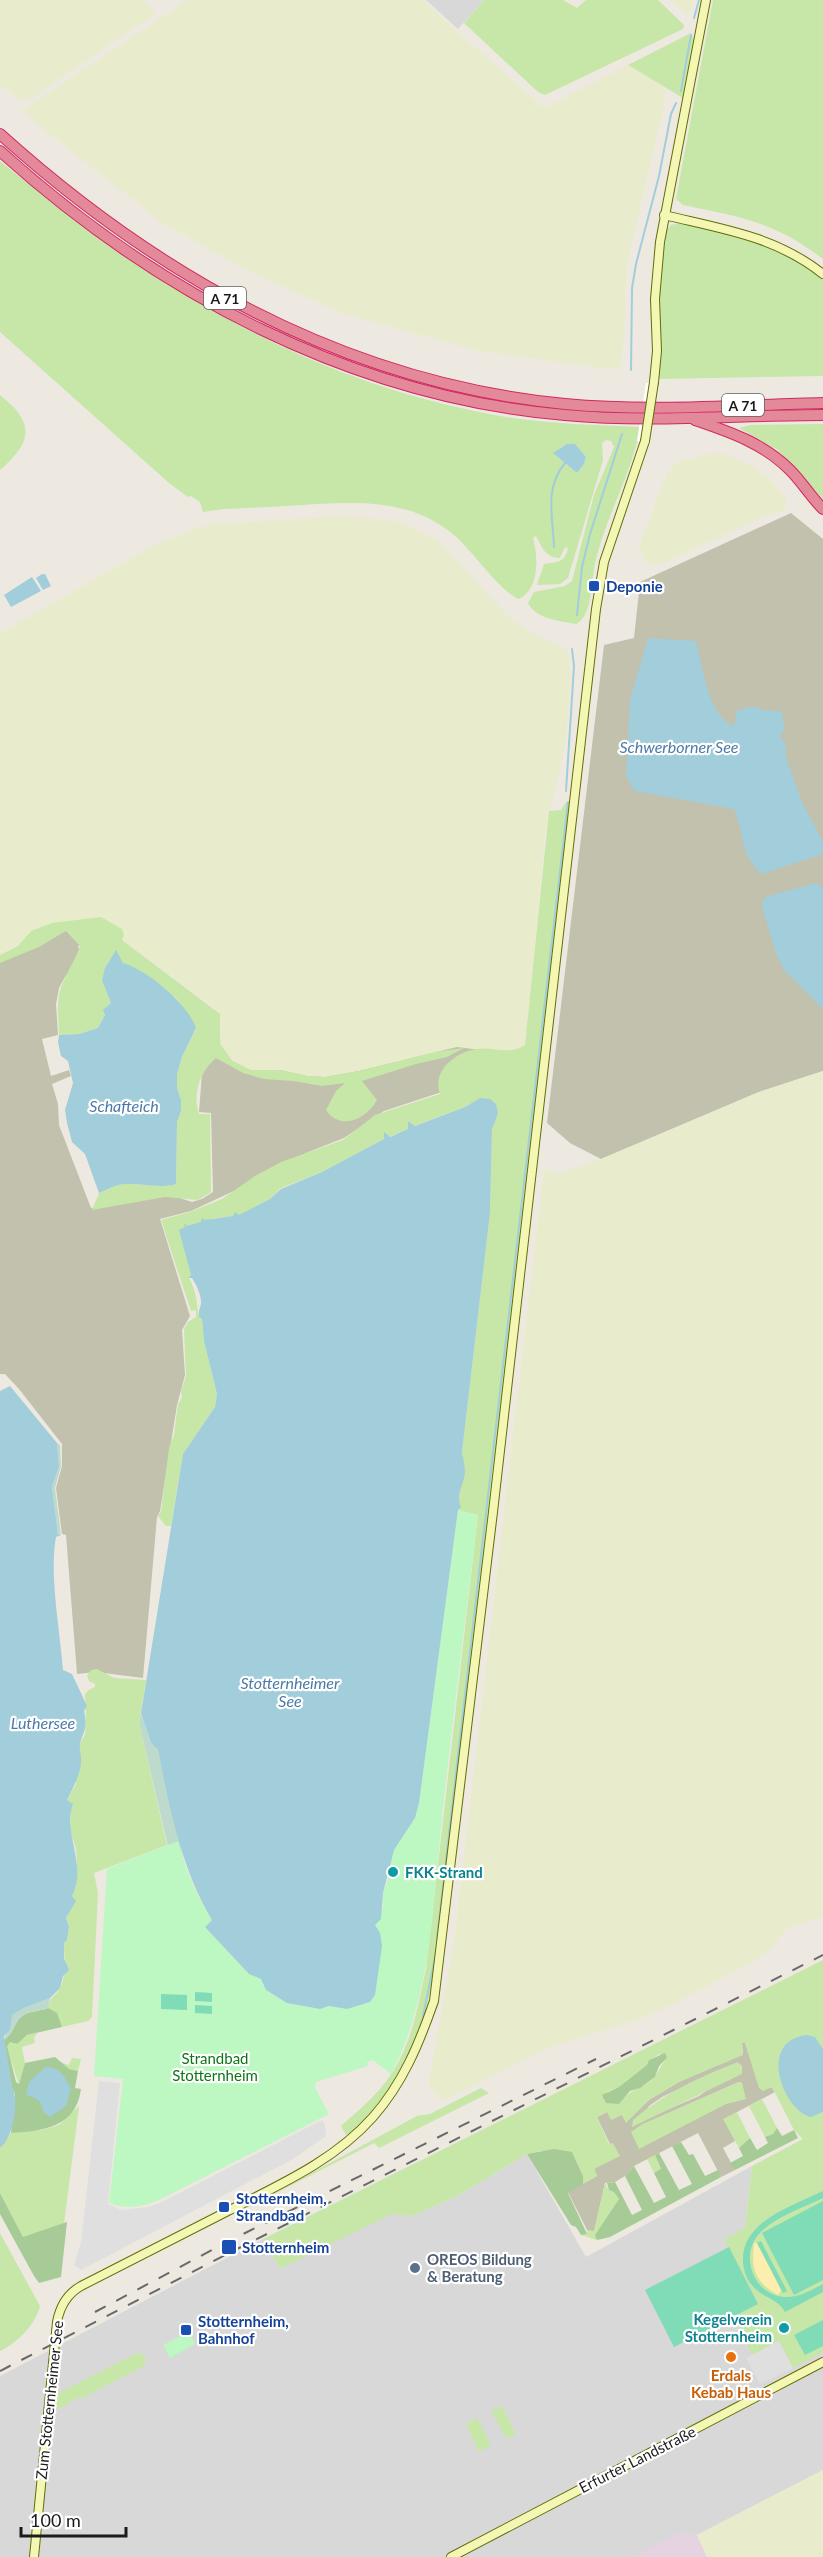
<svg xmlns="http://www.w3.org/2000/svg" width="823" height="2557" font-family="Lato,sans-serif">
	<style>
		.residential { fill: #d9d8d8 }
		.industrial { fill: #e6d3e2 }
		.construction { fill: #c1c1ad; fill-rule: evenodd }
		.farmland { fill: #e9eccc }
		.grass { fill: #c6e7a7; fill-rule: evenodd }
		.forest { fill: #a6cb96 }
		.wetland { fill: #bedacd }
		.sand { fill: #fdedae }
		.park { fill: #bdf7c2 }
		.pitch { fill: #80dbb7 }
		.parking { fill: #dfdfdf }
		.water { fill: #a2cdda }
		.pier { fill: #fff }
		.lines { fill: none; stroke-linecap: round; stroke-linejoin: round }
		.stream { stroke: #a2cdda; stroke-width: 2 }
		.secondary-casing { stroke: #626d07; stroke-width: 10 }
		.highway-casing { stroke: #d12862; stroke-width: 12 }
		.secondary { stroke: #f4f7b4; stroke-width: 8 }
		.highway { stroke: #e3899a; stroke-width: 10 }
		.rail { stroke: #696969; stroke-width: 2; stroke-dasharray: 12 12; stroke-linecap: butt }
		.secondary-bridge-casing { stroke: #626d07; stroke-width: 10; stroke-linecap: butt }
		.secondary-bridge { stroke: #f4f7b4; stroke-width: 8 }
		.transit-dot { fill: #1a4fb4; stroke: #fff; stroke-width: 2 }
		.culture-dot { fill: #0f9aa8; stroke: #fff; stroke-width: 2 }
		.service-dot { fill: #5c6f8a; stroke: #fff; stroke-width: 2 }
		.food-dot { fill: #e8710a; stroke: #fff; stroke-width: 2 }
		.labels { text-anchor: middle; dominant-baseline: central; stroke-width: 4.5; stroke-linejoin: round; paint-order: stroke }
		.shield { fill: #fff; stroke: #5f5f5f; stroke-width: 1.5 }
		.shield-label { font-size: 14px; font-weight: bold; fill: #1b1b1b }
		.transit-label { font-size: 15px; font-weight: bold; fill: #164399; stroke: #fff; text-anchor: start }
		.culture-label { font-size: 15px; font-weight: bold; fill: #0d838f; stroke: #fff; text-anchor: start }
		.park-label { font-size: 15px; fill: #0e7516; stroke: #fff }
		.service-label { font-size: 15px; font-weight: bold; fill: #4e5e75; stroke: #fff; text-anchor: start }
		.food-label { font-size: 15px; font-weight: bold; fill: #c56008; stroke: #fff }
		.street-label { font-size: 15px; fill: #1b1b1b; stroke: #fff }
		.water-label { font-size: 16px; font-style: italic; fill: #4b7aa7; stroke: #fff }
	</style>
	<rect width="100%" height="100%" fill="#ede9e1"/>
	<g class="residential">
		<path d="M426 0H484L458 29Z"/>
		<path d="M527 2154 586 2257 752 2166 745 2227 823 2187V2470L697 2535 707 2557H0V2376L263 2239 280 2269 392 2213 412 2216 459 2195Z"/>
	</g>
	<path class="industrial" d="M679 2533 697 2535 707 2557H633Z"/>
	<g class="construction">
		<path d="M791 513 823 539V1071L759 1092 601 1159 570 1143 547 1123 604 645 634 638 640 582Z"/>
		<path d="M68 925 109 933 78 946 84 963 66 975 59 988 56 1004 58 1035 42 1039 51 1076 69 1070 71 1076 52 1084 58 1104 59 1125 91 1208 170 1195 192 1202 202 1199 213 1192 211 1113 199 1112 203 1061 211 1040 447 1020 490 1059 466 1084 384 1111 344 1138 306 1153 243 1197 238 1189 191 1211 160 1219 190 1316 182 1330 185 1375 177 1405 160 1511 157 1517 143 1678 96 1672 77 1674 66 1535 62 1534 56 1488 62 1466V1444L19 1389 5 1374H0V960Z"/>
		<path d="M742 2043H746L748 2053H750L751 2059 775 2092 724 2119 735 2141 723 2148 735 2170 721 2177 698 2133 634 2166 625 2176 615 2182 605 2183 594 2232 587 2230 568 2192 597 2176 594 2169 610 2144 597 2117 607 2112 622 2115 626 2122 649 2100 679 2082 743 2053ZM716 2071 706 2091 699 2096 639 2122 649 2106 662 2097ZM739 2082 742 2083 745 2099 641 2125Z"/>
	</g>
	<g class="farmland">
		<path d="M0 0H142L156 13 32 98 20 100 0 85Z"/>
		<path d="M188 0H422L544 108 628 65 662 86 665 97 663 109 627 265 624 339 620 368 608 369 480 351 340 313 247 270 162 223 37 124 23 110Z"/>
		<path d="M670 0H695L689 15Z"/>
		<path d="M713 453 729 455 751 466 772 481 786 497 787 505 784 510 757 519 660 565 648 562 646 565 639 547 667 473 678 462Z"/>
		<path d="M346 516 396 521 437 540 511 619 530 632 568 651 571 677 565 746 556 787 549 811 545 837 525 1045 517 1051 496 1052 457 1047 359 1071 325 1077 307 1076 280 1070H250L232 1061 220 1044 221 1030 212 1007 122 940 71 922 51 923 31 931 18 946 0 955V633L151 547 194 529 214 524Z"/>
		<path d="M823 1071V1917L793 1926 784 1932 768 1951 752 1962 664 2009 640 2019 543 2050 446 2099H439L430 2087 429 2079 454 1941 544 1168 557 1174 601 1159 759 1092Z"/>
		<path d="M823 2470V2557H707L697 2535Z"/>
	</g>
	<g class="grass">
		<path d="M484 0H563L577 8 586 0H658L684 25 683 29 545 95 538 92 464 23Z"/>
		<path d="M713 0H823V259C775 222 741 217 683 205L676 199Z"/>
		<path d="M691 33 694 40 683 98 628 65Z"/>
		<path d="M0 161C153 285 302 381 500 416 546 424 593 425 640 427 632 475 605 517 595 564 591 580 593 616 576 624 561 621 535 619 528 603L534 592 565 586 572 581 594 495 614 447 611 441 606 440 602 443 603 460 568 578 560 584 537 585 544 564C558 562 565 562 568 548L565 547 560 558C545 558 542 547 536 536L533 538C538 556 540 589 519 599 500 592 472 550 454 535 406 494 343 503 286 506 258 508 230 507 203 512L200 502 191 496 188 497 169 483 0 332ZM575 444 586 457 584 464 577 473 554 454 561 447Z"/>
		<path d="M679 223C731 232 780 245 823 278V376L659 379V270L666 230 671 225Z"/>
		<path d="M0 395C35 423 33 441 0 470Z"/>
		<path d="M823 424V499L778 450 739 428 750 425Z"/>
		<path d="M566 802H570L440 1942C430 2004 417 2057 375 2107 367 2117 357 2129 346 2135L341 2126C358 2111 377 2095 390 2076 412 2044 418 2005 426 1969L478 1515 458 1510 460 1504 458 1503 461 1483 465 1472 462 1452 490 1213 492 1129 498 1114 480 1098 465 1107 414 1126 408 1121V1129L384 1139 322 1172 281 1188 270 1199 238 1216 215 1218 181 1229 191 1275 189 1278C197 1292 196 1302 199 1316L202 1319 204 1341 217 1394 215 1407 183 1454 171 1526H166L158 1516 161 1511 169 1448 174 1435 178 1404 182 1398 181 1391 186 1376 184 1329 188 1322 196 1317V1310L191 1311 189 1305 161 1220 190 1212 222 1199 255 1176 281 1162 343 1140 375 1115 440 1094C432 1071 454 1053 476 1049 494 1046 508 1056 525 1045L549 811 561 810Z"/>
		<path d="M101 917 122 929 124 935 122 940 220 1014V1044L232 1061 250 1070H281L307 1076 325 1077 359 1071 435 1052 464 1048 447 1057 416 1064 362 1081 377 1100C366 1120 340 1131 326 1110L336 1091 345 1083 322 1086 293 1081 264 1079 243 1073 216 1058C200 1072 192 1093 199 1114H210L211 1192 198 1200 165 1197 92 1210 99 1193C108 1189 117 1184 127 1184 143 1183 160 1189 176 1184L177 1122 181 1111V1101L177 1088V1074L182 1057 196 1029 177 999 109 961 102 979 111 1003 104 1010 105 1015 98 1028 79 1034 59 1035C59 1021 56 1005 60 991 64 976 75 961 80 946L66 931 39 947 0 963V955L18 946 31 931 52 923Z"/>
		<path d="M97 1669 114 1678 146 1680 139 1723 167 1845 94 1873 98 1893 92 2017 88 2021 62 2027 48 2008C50 1995 55 1998 60 1988 67 1975 64 1957 64 1943L67 1940 69 1927 66 1918 73 1905 72 1895 76 1887 77 1864 76 1849 70 1830 71 1810 67 1800 76 1784V1776L79 1770 80 1744 85 1734 86 1721 85 1694 90 1689 95 1687V1684L89 1681 87 1676 91 1670Z"/>
		<path d="M823 1960V2352L793 2368 779 2341 752 2355 734 2317 758 2304 724 2239 745 2228 752 2166 803 2139 794 2130 772 2087 763 2091 759 2088 745 2043H742L743 2055 679 2082 649 2100 626 2123 622 2115 611 2120 607 2112 597 2117 609 2144 613 2143 620 2156 594 2169 597 2176 583 2184V2176L576 2160C556 2150 550 2148 527 2154L459 2195 412 2216 392 2214 280 2269 263 2239ZM660 2054 665 2061C660 2066 658 2073 654 2078 645 2087 632 2089 624 2098L606 2092 619 2087 647 2065 649 2060Z"/>
		<path d="M38 2033 34 2037 35 2043 22 2047 25 2063 19 2084 6 2046 10 2041 17 2044 27 2035Z"/>
		<path d="M72 2058 81 2059 78 2071 69 2069 60 2062 69 2065Z"/>
		<path d="M738 2062 742 2066V2074L632 2127 633 2120C664 2093 700 2077 738 2062Z"/>
		<path d="M739 2082 742 2083 746 2099 726 2104 639 2149 631 2132 641 2125Z"/>
		<path d="M481 2088 489 2093 379 2148 374 2143 243 2210 417 2116 430 2114Z"/>
		<path d="M762 2099 777 2128 773 2134 765 2137 749 2106Z"/>
		<path d="M79 2106 64 2224 23 2237 0 2193V2148L11 2133 42 2130 59 2125Z"/>
		<path d="M737 2112 750 2138 739 2148 723 2119Z"/>
		<path d="M655 2155 661 2170 654 2173 647 2159Z"/>
		<path d="M605 2183 609 2190 614 2192 619 2199 596 2234 597 2240 581 2235 587 2234V2230L594 2231Z"/>
		<path d="M0 2233 40 2306C36 2324 16 2344 0 2351Z"/>
		<path d="M137 2353 146 2356 144 2366 81 2399 80 2397 68 2403V2405L56 2409 53 2406 57 2394Z"/>
		<path d="M502 2406 516 2434 507 2439 491 2411Z"/>
		<path d="M477 2418 491 2445 479 2452 466 2424Z"/>
	</g>
	<g class="forest">
		<path d="M48 2008 57 2013 62 2027 27 2035 17 2044 10 2042 7 2046 16 2082 19 2084 25 2063 55 2057 69 2069 78 2071 75 2088 81 2089C76 2127 44 2131 11 2133L15 2094 12 2088 4 2040C15 2032 13 2024 21 2017 29 2010 39 2012 48 2008Z"/>
		<path d="M665 2053 667 2058 659 2066 655 2077 640 2088 630 2091 619 2104 606 2103 602 2095 619 2087 647 2065 649 2060Z"/>
		<path d="M777 2128 782 2136 794 2130 798 2138 735 2170 730 2163 743 2156 739 2148 750 2138 757 2150 768 2143 765 2137 773 2134Z"/>
		<path d="M681 2142 689 2155 693 2154 705 2176 718 2170 721 2177 610 2237 597 2240 595 2235 619 2199 614 2192 609 2190 607 2183 615 2182 632 2215 642 2210 625 2176 634 2166 654 2203 666 2197 654 2173 661 2169 655 2155 659 2153 679 2190 692 2184 672 2146Z"/>
		<path d="M554 2149 572 2152 583 2176V2184L568 2193 587 2234 581 2235 576 2227 571 2225 527 2154Z"/>
		<path d="M0 2193 23 2237 67 2222 61 2277 39 2283 34 2276 0 2214Z"/>
	</g>
	<g class="wetland">
		<path d="M57 1443 60 1445 61 1466 55 1488 61 1535H58L52 1487 59 1467Z"/>
		<path d="M141 1713 151 1743 158 1750 183 1859 170 1855 139 1723Z"/>
		<path d="M50 1998 48 2008C39 2012 29 2010 21 2017 13 2024 15 2032 4 2040L12 2015 24 2008Z"/>
	</g>
	<path class="sand" d="M754 2243H757L779 2286 781 2291 778 2295C754 2281 751 2269 754 2243Z"/>
	<g class="park">
		<path d="M458 1510 478 1515C466 1615 453 1716 442 1817 433 1904 432 1995 391 2074L373 2060 367 2062 368 2066 316 2082 315 2088 329 2114 163 2198C143 2207 129 2210 109 2203L123 2079 94 2076 107 1869 178 1841C185 1869 197 1896 212 1920L205 1927 249 1974 261 1979 266 1990 287 2003 320 2009 328 2006 347 2009 370 2002 375 1925 383 1907V1893L388 1879 389 1866 394 1850 415 1818 419 1803Z"/>
		<path d="M189 2332 195 2344 170 2358 163 2345Z"/>
	</g>
	<g class="pitch">
		<path d="M195 1992 212 1993V2002L195 2001Z"/>
		<path d="M161 1994 187 1995V2010L161 2009Z"/>
		<path d="M195 2005 212 2006V2014L195 2013Z"/>
		<path d="M823 2191V2198C803 2208 774 2217 759 2234 739 2256 754 2295 784 2297 799 2298 811 2290 823 2284V2292L785 2312C778 2298 761 2298 751 2284 746 2278 744 2270 743 2263 740 2221 793 2206 823 2191Z"/>
		<path d="M823 2201V2280L794 2295 762 2233Z"/>
		<path d="M761 2241 787 2291 783 2293 757 2243Z"/>
		<path d="M729 2247 758 2304 674 2347 645 2290Z"/>
		<path d="M823 2320V2346L805 2355 794 2335Z"/>
	</g>
	<g class="parking">
		<path d="M99 2081 120 2083 108 2204 121 2210 149 2207 164 2201 322 2120 325 2125 326 2136 293 2159 81 2270 74 2265 81 2242Z"/>
		<path d="M779 2341 793 2368 760 2384 746 2358Z"/>
	</g>
	<g class="water">
		<path d="M567 444H575L586 457 584 464 577 473 553 453Z"/>
		<path d="M42 574H45L51 586 43 590 36 578Z"/>
		<path d="M32 577 41 591 11 607 4 595Z"/>
		<path d="M648 638 696 641C702 664 708 717 734 726L737 711 753 706 762 710 781 711 785 727 780 736 786 746V758L802 802 823 842V854L762 874C740 857 744 831 734 809L634 791 626 775 630 700Z"/>
		<path d="M817 883 823 888V1009L784 970 776 954 761 903 768 896Z"/>
		<path d="M116 950 123 963C146 969 189 1005 196 1028L182 1057 177 1074V1088L181 1100V1111L177 1122 176 1184C160 1189 143 1183 127 1184 117 1184 108 1189 99 1193L85 1154 72 1142 67 1123 65 1110 73 1083 68 1061 61 1056 58 1042 59 1035 79 1034 98 1028 105 1015 103 1010 111 1003 102 980 105 968Z"/>
		<path d="M480 1098 490 1099 496 1104 498 1114 492 1129 490 1213 462 1452C463 1458 465 1466 465 1472 464 1485 455 1495 461 1507L458 1510 419 1803 415 1818 394 1850 383 1893 381 1919 375 1925 380 1933 382 1946 375 1995 370 2002 347 2009 329 2006 320 2009 287 2003 266 1990 261 1979 249 1974 205 1927 212 1920C181 1868 170 1809 158 1750L151 1743 141 1713 183 1454 215 1407 217 1394 204 1341 202 1319 199 1317C198 1310 201 1308 201 1302 201 1294 196 1284 192 1278H188L191 1275 179 1230 185 1227 184 1223 187 1226 201 1222 202 1218 205 1220 233 1216 235 1212 239 1215 270 1199 281 1189 322 1172 384 1139V1132L390 1137 408 1129V1121L415 1126 465 1107Z"/>
		<path d="M10 1386 57 1443 59 1467 52 1487 58 1535H61L56 1537C49 1573 60 1631 63 1670L72 1674 87 1706 84 1711C88 1728 84 1729 80 1744 79 1751 82 1757 81 1764 79 1777 73 1788 67 1800L73 1804C62 1832 88 1866 72 1896L76 1901 66 1918 69 1927 67 1940 64 1943V1959L69 1970 63 1976 60 1988 50 1998 24 2008 12 2015 10 2030 4 2036 12 2087C20 2103 13 2138 0 2148V1391Z"/>
		<path d="M807 2035 815 2037 823 2049V2112L811 2117C785 2113 755 2041 807 2035Z"/>
		<path d="M45 2067C60 2066 64 2076 71 2088L66 2106 50 2117 43 2112C43 2101 36 2098 26 2095L29 2082Z"/>
	</g>
	<path class="pier" d="M659 381 649 442 637 441 646 383Z"/>
	<g class="lines">
		<g class="stream">
			<path d="M694 18 699 0"/>
			<path d="M681 91 691 35"/>
			<path d="M631 370 632 288 636 264 659 176 671 114 676 103"/>
			<path d="M554 547C553 517 544 488 565 463"/>
			<path d="M577 615 582 567 590 534 622 434"/>
			<path d="M566 791 574 666 572 649"/>
			<path d="M437 1938 568 802"/>
			<path d="M423 2016 436 1953"/>
		</g>
		<defs>
			<g id="secondary">
				<path d="M664 215C722 229 775 236 823 274"/>
				<path d="M654 382 657 351 655 299 660 242 706 0"/>
				<path d="M34 2557 57 2322C60 2306 67 2294 81 2286 130 2261 179 2236 228 2211 279 2185 334 2161 373 2117 403 2083 419 2044 434 2001L493 1512 596 609 604 562 645 441"/>
				<path d="M451 2557 823 2362"/>
			</g>
			<g id="highway">
				<path d="M0 134C161 279 347 383 565 404 651 412 737 405 823 403"/>
				<path d="M0 151C157 293 352 397 565 415 650 423 737 415 823 415"/>
				<path d="M695 420C730 432 763 443 790 470 802 482 811 497 823 509"/>
			</g>
		</defs>
		<use href="#secondary" class="secondary-casing"/>
		<use href="#highway" class="highway-casing"/>
		<use href="#secondary" class="secondary"/>
		<use href="#highway" class="highway"/>
		<g class="rail">
			<path d="M95 2312 229 2241 596 2059"/>
			<path d="M0 2371 235 2250 823 1955"/>
		</g>
		<defs>
			<path id="secondary-bridge" d="M645 441 654 382"/>
		</defs>
		<use href="#secondary-bridge" class="secondary-bridge-casing"/>
		<use href="#secondary-bridge" class="secondary-bridge"/>
	</g>
	<g class="transit-dot">
		<rect x="588" y="580" width="12" height="12" rx="3"/>
		<rect x="218" y="2201" width="12" height="12" rx="3"/>
		<rect x="221" y="2239" width="16" height="16" rx="3"/>
		<rect x="180" y="2324" width="12" height="12" rx="3"/>
	</g>
	<g class="culture-dot">
		<circle cx="393" cy="1872" r="6"/>
		<circle cx="784" cy="2328" r="6"/>
	</g>
	<circle class="service-dot" cx="415" cy="2268" r="6"/>
	<circle class="food-dot" cx="731" cy="2357" r="6"/>
	<g class="labels">
		<g class="shield">
			<rect x="204" y="287" width="42" height="22" rx="4.5"/>
			<rect x="722" y="394" width="42" height="22" rx="4.5"/>
		</g>
		<g class="shield-label">
			<text x="225" y="298">A 71</text>
			<text x="743" y="405">A 71</text>
		</g>
		<g class="transit-label">
			<text x="606" y="586">Deponie</text>
			<text x="236" y="2198">Stotternheim,<tspan x="236" dy="17">Strandbad</tspan></text>
			<text x="242" y="2247">Stotternheim</text>
			<text x="198" y="2321">Stotternheim,<tspan x="198" dy="17">Bahnhof</tspan></text>
		</g>
		<g class="culture-label">
			<text x="405" y="1872">FKK-Strand</text>
			<text x="772" y="2319" text-anchor="end">Kegelverein<tspan x="772" dy="17">Stotternheim</tspan></text>
		</g>
		<g class="park-label">
			<text x="215" y="2058">Strandbad<tspan x="215" dy="17">Stotternheim</tspan></text>
		</g>
		<g class="service-label">
			<text x="427" y="2259">OREOS Bildung<tspan x="427" dy="17">&amp; Beratung</tspan></text>
		</g>
		<g class="food-label">
			<text x="731" y="2375">Erdals<tspan x="731" dy="17">Kebab Haus</tspan></text>
		</g>
		<g class="street-label">
			<text transform="translate(49 2400) rotate(-84)">Zum Stotternheimer See</text>
			<text transform="translate(637 2459) rotate(-27)">Erfurter Landstraße</text>
		</g>
		<g class="water-label">
			<text x="679" y="746">Schwerborner See</text>
			<text x="124" y="1105">Schafteich</text>
			<text x="290" y="1682">Stotternheimer<tspan x="290" dy="18">See</tspan></text>
			<text x="43" y="1722">Luthersee</text>
		</g>
	</g>
	<path d="M21 2527v9h105v-9" fill="none" stroke="#1b1b1b" stroke-width="3"/>
	<text x="30" y="2527" font-size="18" fill="#1b1b1b" stroke="#ffffff" stroke-width="4.5" paint-order="stroke">100 m</text>
</svg>
